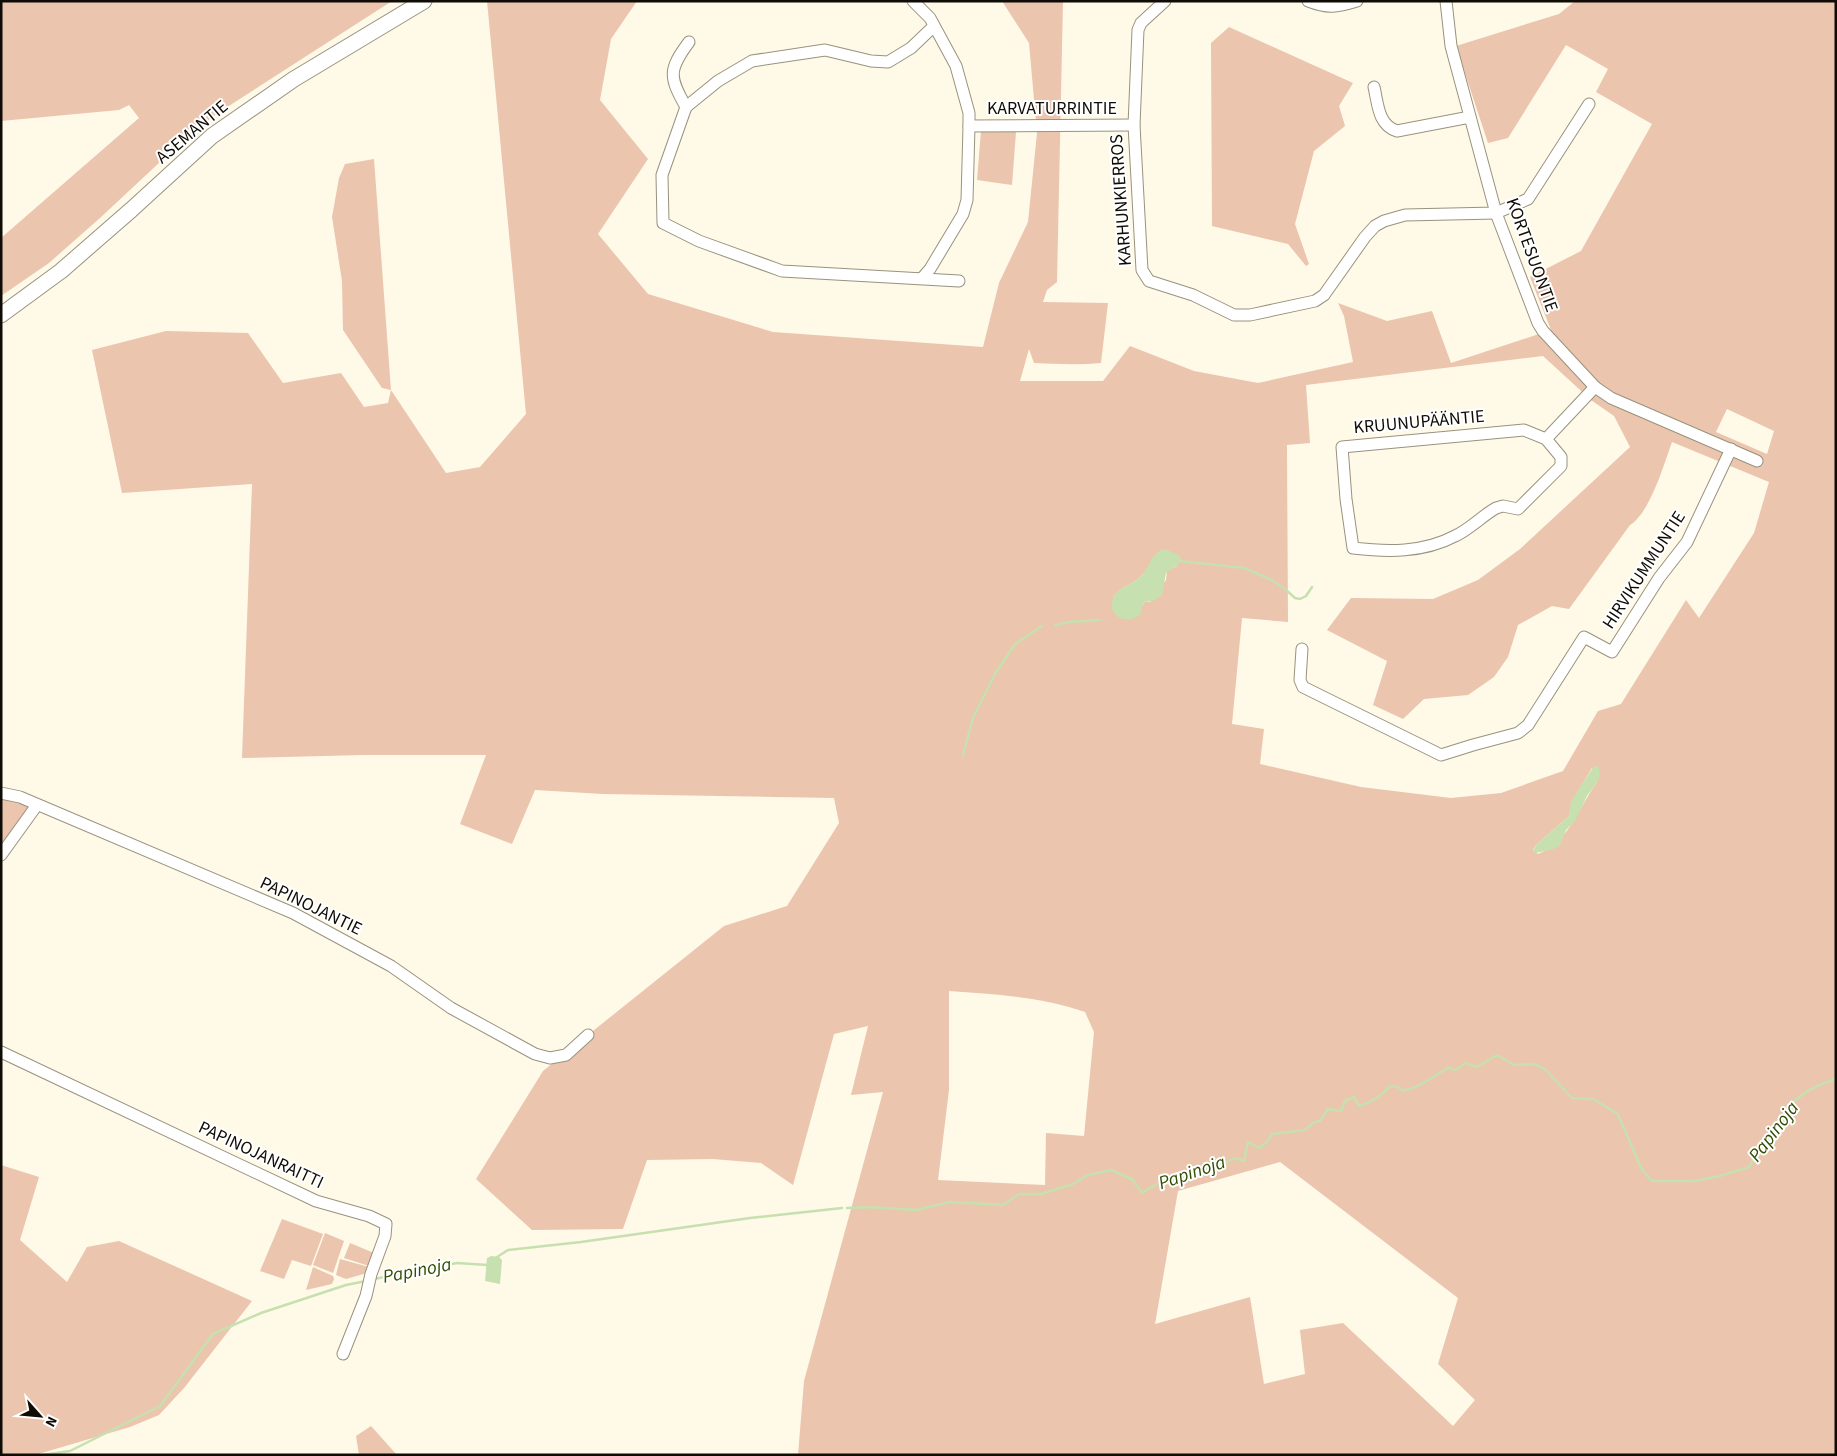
<svg xmlns="http://www.w3.org/2000/svg" width="1837" height="1456" font-family="'Source Sans 3',sans-serif">
	<style>
		.green { fill: #ebc5ae; fill-rule: evenodd }
		.water { fill: #c7e0af }
		.lines { fill: none; stroke-linecap: round; stroke-linejoin: round }
		.stream { stroke: #c7e0af; stroke-width: 2.5 }
		.minor-casing { stroke: #98927e; stroke-width: 13 }
		.secondary-casing { stroke: #98927e; stroke-width: 17 }
		.minor { stroke: #fff; stroke-width: 11 }
		.secondary { stroke: #fff; stroke-width: 15 }
		.labels { text-anchor: middle; dominant-baseline: central; stroke-width: 4; stroke-linejoin: round; paint-order: stroke }
		.street-label { font-size: 18px; fill: #0f0c06; stroke: #fff }
		.water-label { font-size: 19px; font-style: italic; fill: #304d02; stroke: #fff }
	</style>
	<rect width="100%" height="100%" fill="#fff9e8"/>
	<g class="green">
		<path d="M1 1H392L218 113 190 134 100 218 49 263 1 296V238L139 118 129 105 119 110 1 121Z"/>
		<path d="M487 1H637L611 39 600 100 648 159 598 234 648 294 773 332 983 347 999 283 1028 222 1037 133 1029 43 1002 1H1063L1057 282 1047 290 1043 302 1108 303 1101 363C1079 365 1057 364 1034 363L1029 349 1020 381H1103L1130 346 1194 371 1258 383 1353 362 1344 316 1338 303 1387 321 1432 311 1451 363 1551 330 1530 277 1581 251 1652 124 1596 92 1608 69 1566 45 1508 138 1488 143 1456 46 1559 14 1575 1H1836V1455H798L804 1381 883 1092 851 1095 868 1026 834 1034 793 1185 761 1163 713 1159 647 1160 623 1229 532 1230 476 1179 543 1071 724 926 787 906 839 823 834 798 603 794 535 790 512 844 460 824 486 755H363L242 758 252 484 122 493 92 350 166 331 248 333 283 383 341 373 364 407 388 403 391 390 382 388 343 330 342 281 332 217 339 178 345 164 374 159 391 390 446 473 480 467 526 414ZM1543 356 1591 400 1614 416 1630 447 1520 549 1478 580 1433 599 1351 598 1327 630 1387 661 1373 705 1403 719 1424 699 1468 695 1494 677 1508 657 1518 625 1552 606 1569 609 1630 525C1650 513 1664 464 1672 442L1769 482 1754 533 1699 618 1686 600 1621 704 1598 711 1563 771 1501 793 1451 798 1361 787 1260 764 1264 729 1232 724 1242 618 1288 622 1287 445 1310 443 1306 385ZM1727 409 1774 431 1767 454 1716 432ZM1162 550 1177 566 1167 571 1166 580 1150 602H1145L1142 606 1113 598C1119 586 1131 586 1140 577 1150 569 1150 557 1162 550ZM1592 768 1597 782C1579 807 1569 842 1538 854L1533 850 1536 845 1569 816 1572 801ZM949 991C995 994 1041 997 1085 1012L1094 1032 1084 1136 1046 1133 1045 1185 938 1180 949 1090ZM1280 1162 1458 1298 1438 1364 1475 1400 1453 1426 1343 1323 1300 1330 1305 1374 1264 1384 1250 1297 1155 1324 1178 1191Z"/>
		<path d="M1229 27 1353 83 1339 106 1345 126 1314 151 1295 224 1309 264 1306 266 1288 244 1212 226 1211 43Z"/>
		<path d="M981 131 1016 132 1012 185 977 180Z"/>
		<path d="M1 793 37 805 1 855Z"/>
		<path d="M1 1165 39 1177 20 1240 67 1282 87 1247 119 1241 252 1301 184 1388 159 1415 130 1427 35 1455H1Z"/>
		<path d="M282 1219 323 1234 311 1266 292 1260 284 1279 260 1271Z"/>
		<path d="M325 1233 344 1241 333 1273 313 1265Z"/>
		<path d="M350 1243 374 1253 369 1266 344 1258Z"/>
		<path d="M340 1259 369 1267 367 1273 346 1279 336 1275Z"/>
		<path d="M313 1267 333 1276 334 1279 332 1284 306 1290Z"/>
		<path d="M371 1426 397 1455H359L356 1436Z"/>
	</g>
	<g class="water">
		<path d="M1165 549 1179 555 1181 558 1179 564 1166 573 1162 595 1153 601 1145 602 1142 606 1141 613C1131 625 1109 619 1112 602 1115 586 1131 586 1140 577 1150 569 1150 552 1165 549Z"/>
		<path d="M1594 766 1599 767 1600 776 1597 782 1587 796 1575 821 1566 830 1560 845 1554 849 1536 853 1533 851 1536 845 1569 816 1571 801Z"/>
		<path d="M491 1256 499 1257 502 1260 500 1284 485 1281 487 1258Z"/>
	</g>
	<g class="lines">
		<g class="stream">
			<path d="M1180 561 1244 568 1270 579 1285 589 1295 598 1300 599 1306 596 1312 587"/>
			<path d="M1055 625 1070 622 1100 620"/>
			<path d="M963 755 973 718 995 674 1015 644 1042 626"/>
			<path d="M847 1208 869 1207 916 1210 950 1202 1003 1205 1019 1194H1041L1073 1184 1088 1175 1111 1170 1132 1179 1142 1193C1154 1184 1165 1182 1177 1175L1188 1177 1196 1171 1204 1173 1210 1163 1223 1164 1235 1158 1244 1161 1248 1142 1259 1148 1268 1141 1272 1134 1305 1130 1313 1123 1320 1121 1328 1109 1341 1111 1345 1101 1354 1097 1359 1106C1372 1102 1382 1096 1390 1086L1398 1087 1403 1091C1421 1087 1434 1076 1449 1067L1455 1070 1466 1063 1477 1067 1497 1055 1514 1065 1534 1064 1545 1069 1572 1098 1593 1099 1618 1114 1641 1168 1652 1181H1694L1720 1176 1749 1167C1762 1145 1776 1120 1794 1102 1805 1090 1821 1084 1836 1079"/>
			<path d="M494 1259 508 1250 581 1242 750 1218 842 1208"/>
			<path d="M374 1279 457 1263 488 1265"/>
			<path d="M42 1455 70 1451 160 1406 213 1334 261 1313 346 1285 366 1281"/>
		</g>
		<defs>
			<g id="minor">
				<path d="M913 1 930 18 956 66 969 113V126L967 200 963 214 930 269 923 277"/>
				<path d="M1165 1 1141 23 1138 30 1134 125 1142 270 1149 281 1193 295 1234 315H1250L1315 301 1324 295 1365 237 1375 226 1384 221 1405 215 1496 213 1528 199 1589 104"/>
				<path d="M1308 1C1328 9 1337 7 1357 1"/>
				<path d="M1446 1 1451 46 1496 213 1538 323 1543 331 1595 387 1611 398 1757 461"/>
				<path d="M933 27 911 48 888 62 871 61 825 50 752 61 718 81 686 107 662 175 663 223 699 241 782 271 959 281"/>
				<path d="M1374 87C1378 104 1378 125 1397 131L1470 117"/>
				<path d="M686 107C669 77 668 70 689 42"/>
				<path d="M969 126 1134 125"/>
				<path d="M1546 439 1561 457V466L1518 509 1503 506 1496 508C1482 516 1470 529 1455 536 1423 553 1387 552 1353 548L1346 499 1342 447 1524 430 1546 439 1595 387"/>
				<path d="M1302 649 1300 680 1303 687 1441 755 1473 745 1518 733 1528 725 1584 637 1612 652 1659 578 1687 542 1731 449"/>
				<path d="M1 793 20 797 293 913 391 966 451 1008 535 1054 550 1058 566 1055 588 1035"/>
				<path d="M1 855 37 805"/>
				<path d="M1 1052 316 1201 369 1216 386 1224 385 1236 371 1274 366 1296 343 1354"/>
			</g>
			<path id="secondary" d="M1 315 61 271 131 210 212 136 294 79 424 1"/>
		</defs>
		<use href="#minor" class="minor-casing"/>
		<use href="#secondary" class="secondary-casing"/>
		<use href="#minor" class="minor"/>
		<use href="#secondary" class="secondary"/>
	</g>
	<g class="labels">
		<g class="street-label">
			<text x="1052" y="108">KARVATURRINTIE</text>
			<text transform="translate(192 132) rotate(-40)">ASEMANTIE</text>
			<text transform="translate(1121 200) rotate(-94)">KARHUNKIERROS</text>
			<text transform="translate(1532 255) rotate(70)">KORTESUONTIE</text>
			<text transform="translate(1419 422) rotate(-5)">KRUUNUPÄÄNTIE</text>
			<text transform="translate(1644 570) rotate(-57)">HIRVIKUMMUNTIE</text>
			<text transform="translate(311 906) rotate(26)">PAPINOJANTIE</text>
			<text transform="translate(261 1155) rotate(25)">PAPINOJANRAITTI</text>
		</g>
		<g class="water-label">
			<text transform="translate(1774 1132) rotate(-53)">Papinoja</text>
			<text transform="translate(1192 1173) rotate(-19)">Papinoja</text>
			<text transform="translate(417 1271) rotate(-11)">Papinoja</text>
		</g>
	</g>
	<rect width="1837" height="1456" fill="none" stroke="#0f0c06" stroke-width="5"/>
	<g transform="translate(40 1416) rotate(117)" stroke="#ffffff" stroke-width="4" paint-order="stroke">
	<path d="M0-4L9 19L0 12L-9 19Z" fill="#0f0c06"/>
	<text y="-8" font-size="14" font-weight="bold" text-anchor="middle" fill="#0f0c06">N</text>
	</g>
</svg>
